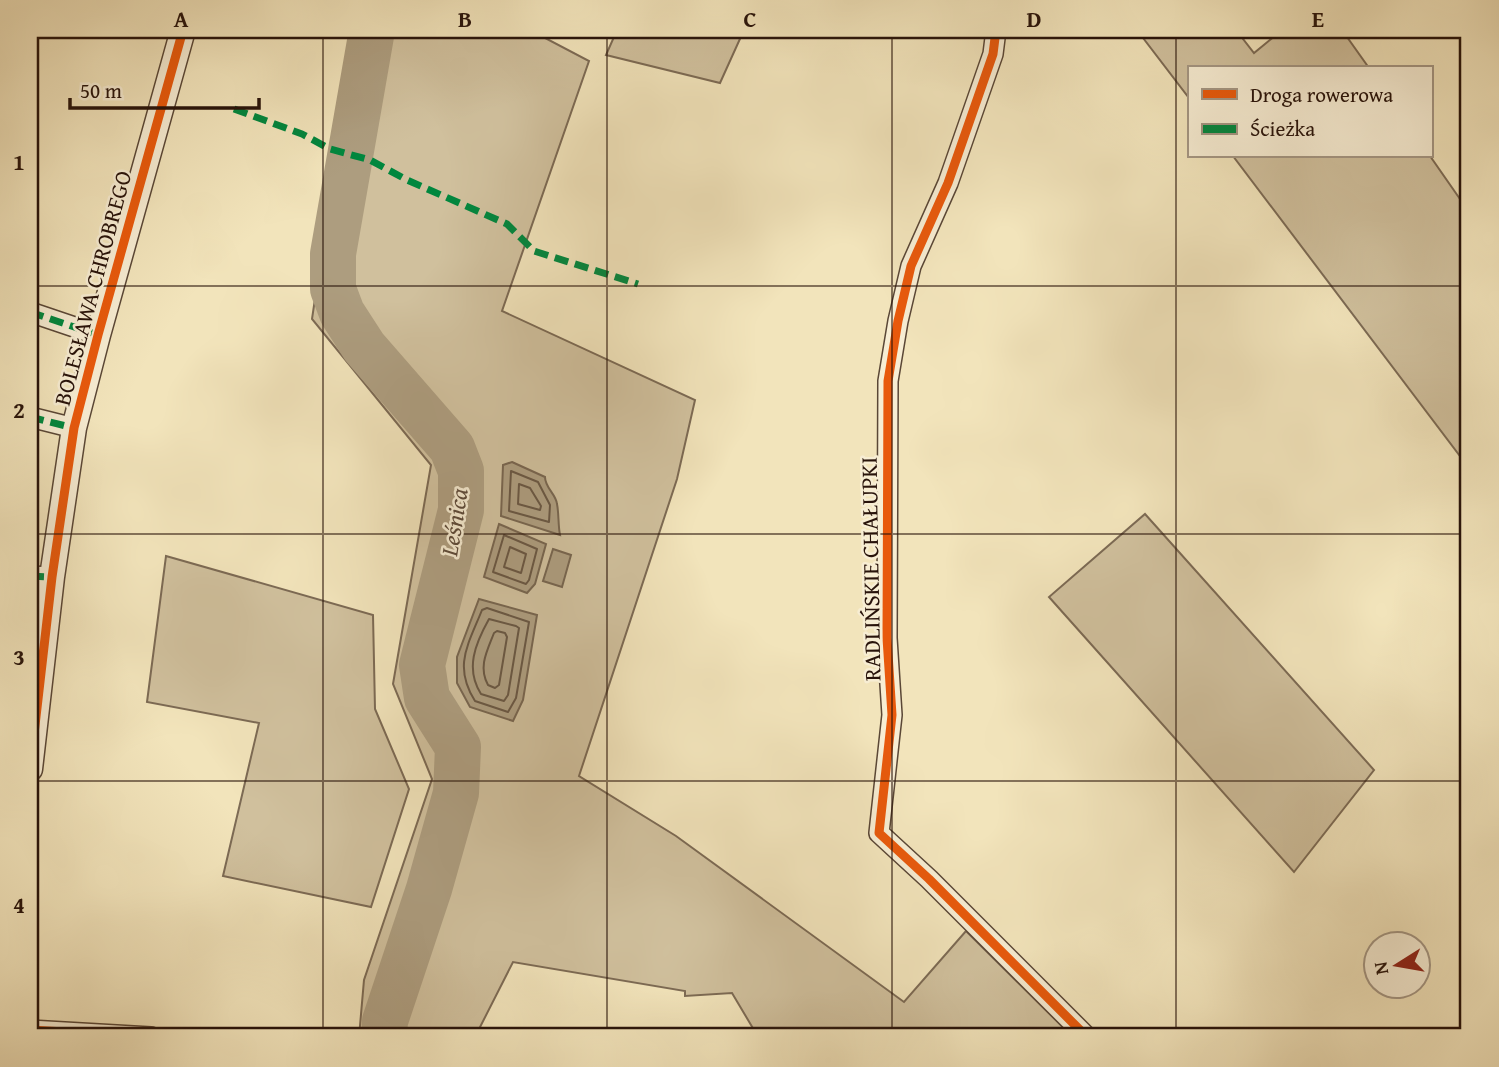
<svg xmlns="http://www.w3.org/2000/svg" width="1499" height="1067" font-family="'Gentium Book Plus',serif">
	<style>
		.green { fill: #d0c09d; stroke: #7c6a54; stroke-width: 2 }
		.water { fill: #ad9d7f; stroke: #786650; stroke-width: 2 }
		.lines { fill: none; stroke-linecap: round; stroke-linejoin: round }
		.shore { stroke: #6a5844; stroke-width: 2 }
		.river { stroke: #ad9d7f; stroke-width: 46 }
		.minor-casing { stroke: #5a4736; stroke-width: 22 }
		.tertiary-casing { stroke: #5a4736; stroke-width: 27 }
		.minor { stroke: #f7edd3; stroke-width: 19 }
		.tertiary { stroke: #f7edd3; stroke-width: 24 }
		.quiet { stroke: #00873e; stroke-width: 7; stroke-dasharray: 14 7; stroke-linecap: butt }
		.cycleway-casing { stroke: #f7edd3; stroke-width: 13 }
		.cycleway { stroke: #e8590c; stroke-width: 9 }
		.grid { fill: none; stroke: #28130a; stroke-width: 2; stroke-opacity: 0.55 }
		.labels { text-anchor: middle; dominant-baseline: central; stroke-width: 5; stroke-linejoin: round; paint-order: stroke }
		.street-label { font-size: 23px; fill: #28130a; stroke: #f7edd3 }
		.water-label { font-size: 24px; font-style: italic; fill: #5d4a39; stroke: #f7edd3 }
		.neatline { fill: none; stroke: #28130a; stroke-width: 2.5 }
		.grid-label { font-size: 23px; text-anchor: middle; font-weight: bold; fill: #28130a }
	</style>
	<rect width="100%" height="100%" fill="#f2e4bb"/>
	<filter id="stains"><feTurbulence type="fractalNoise" baseFrequency=".00286" numOctaves="4"/><feColorMatrix values="0 0 0 0 .2 0 0 0 0 .09 0 0 0 0 .02 0 0 0 .5 -.17"/></filter>
	<radialGradient id="worn" r=".72"><stop offset=".6" stop-color="#630" stop-opacity="0"/><stop offset="1" stop-color="#630" stop-opacity=".3"/></radialGradient>
	<g class="green">
		<path d="M355 30H530L589 61 502 311 695 400 677 479 579 776 676 836 904 1002 966 931 1073 1037H767L754 1030 732 993 685 996V991L513 962 475 1037H359L364 980 432 779 393 684 431 465 312 319Z"/>
		<path d="M617 30H744L720 83 606 55Z"/>
		<path d="M1137 30H1236L1254 53 1282 30H1342L1369 68H1189V98Z"/>
		<path d="M1233 156H1430L1469 212V468Z"/>
		<path d="M1145 514 1374 770 1294 872 1049 597Z"/>
		<path d="M166 556 373 615 375 709 409 789 371 907 223 876 259 723 147 702Z"/>
	</g>
	<g class="water">
		<path d="M512 462 545 477C545 488 556 494 557 504 559 514 558 525 560 535L501 516 503 465Z"/>
		<path d="M499 524 546 544 535 584 527 593 484 577Z"/>
		<path d="M553 549 571 555 562 587 543 581Z"/>
		<path d="M479 599 537 615 523 700 513 721 470 707 457 683V657Z"/>
	</g>
	<g class="lines">
		<g class="shore">
			<path d="M511 471 538 482 550 505 549 522 509 511Z"/>
			<path d="M519 484 530 488 541 506 540 510 518 504Z"/>
			<path d="M504 535 537 549 529 580 526 584 493 572Z"/>
			<path d="M510 547 526 554 521 573 504 567Z"/>
			<path d="M487 608 529 622 516 698 508 712 475 701C453 666 468 645 482 610Z"/>
			<path d="M489 619 516 626 519 628 508 695 504 701 481 694C465 669 475 644 489 619Z"/>
			<path d="M497 631 505 633 507 637 499 685 495 688 488 685C478 667 487 651 494 633Z"/>
		</g>
		<path class="river" d="M372 30 333 254V289L342 313 364 347 452 448 461 471V510L422 665 427 698 458 747 456 793 429 889 385 1021 384 1037"/>
		<defs>
			<g id="minor">
				<path d="M996 30 993 54 948 183 911 266 898 321 888 381 887 638 892 715 879 833 929 879 1087 1037"/>
				<path d="M30 312 98 335"/>
				<path d="M30 417 74 428"/>
				<path d="M30 576 52 577"/>
				<path d="M30 1030 151 1037"/>
			</g>
			<path id="tertiary" d="M30 769 52 577 74 428 98 335 183 30"/>
		</defs>
		<use href="#minor" class="minor-casing"/>
		<use href="#tertiary" class="tertiary-casing"/>
		<use href="#minor" class="minor"/>
		<use href="#tertiary" class="tertiary"/>
		<g class="quiet">
			<path d="M234 109 302 134 330 149 370 160 407 180 507 224 534 251 638 284"/>
			<path d="M30 312 98 335"/>
			<path d="M30 417 74 428"/>
			<path d="M30 576 52 577"/>
		</g>
		<defs>
			<g id="cycleway">
				<path d="M996 30 993 54 948 183 911 266 898 321 888 381 887 638 892 715 879 833 929 879 1087 1037"/>
				<path d="M30 769 52 577 74 428 98 335 183 30"/>
				<path d="M30 1030 151 1037"/>
			</g>
		</defs>
		<use href="#cycleway" class="cycleway-casing"/>
		<use href="#cycleway" class="cycleway"/>
	</g>
	<path class="grid" d="M323 30V1037M607 30V1037M892 30V1037M1176 30V1037M30 286H1469M30 534H1469M30 781H1469"/>
	<g class="labels">
		<g class="street-label">
			<text transform="translate(92 288) rotate(-75)">BOLESŁAWA CHROBREGO</text>
			<text transform="translate(870 569) rotate(-91)">RADLIŃSKIE CHAŁUPKI</text>
		</g>
		<g class="water-label">
			<text transform="translate(454 522) rotate(-81)">Leśnica</text>
		</g>
	</g>
	<rect width="1499" height="1067" fill="none" stroke="#f2e4bb" stroke-width="77"/>
	<rect x="1188" y="66" width="245" height="91" fill="#f7edd3" stroke="#a49683" stroke-width="2"/>
	<rect x="1202" y="89" width="35" height="10" fill="#e8590c" stroke="#a49683" stroke-width="2"/>
	<text x="1250" y="102" font-size="21" fill="#28130a">Droga rowerowa</text>
	<rect x="1202" y="124" width="35" height="10" fill="#00873e" stroke="#a49683" stroke-width="2"/>
	<text x="1250" y="136" font-size="21" fill="#28130a">Ścieżka</text>
	<g transform="translate(1397 965) rotate(259)"><circle r="33" fill="#f7edd3" stroke="#a49683" stroke-width="2"/>
	<path d="M0-5L12 26L0 18L-12 26Z" fill="#8f2418"/>
	<text y="-10" font-size="19" font-weight="bold" text-anchor="middle" fill="#28130a">N</text>
	</g>
	<path d="M70 98v10h189v-10" fill="none" stroke="#28130a" stroke-width="3.5"/>
	<text x="80" y="98" font-size="21" fill="#28130a" stroke="#f7edd3" stroke-width="5" paint-order="stroke">50 m</text>
	<rect x="38" y="38" width="1422" height="990" class="neatline"/>
	<g class="grid-label">
		<text x="181" y="27">A</text>
		<text x="465" y="27">B</text>
		<text x="750" y="27">C</text>
		<text x="1034" y="27">D</text>
		<text x="1318" y="27">E</text>
		<text x="19" y="170">1</text>
		<text x="19" y="418">2</text>
		<text x="19" y="665">3</text>
		<text x="19" y="913">4</text>
	</g>
	<rect width="100%" height="100%" filter="url(#stains)"/>
	<rect width="100%" height="100%" fill="url(#worn)"/>
</svg>
